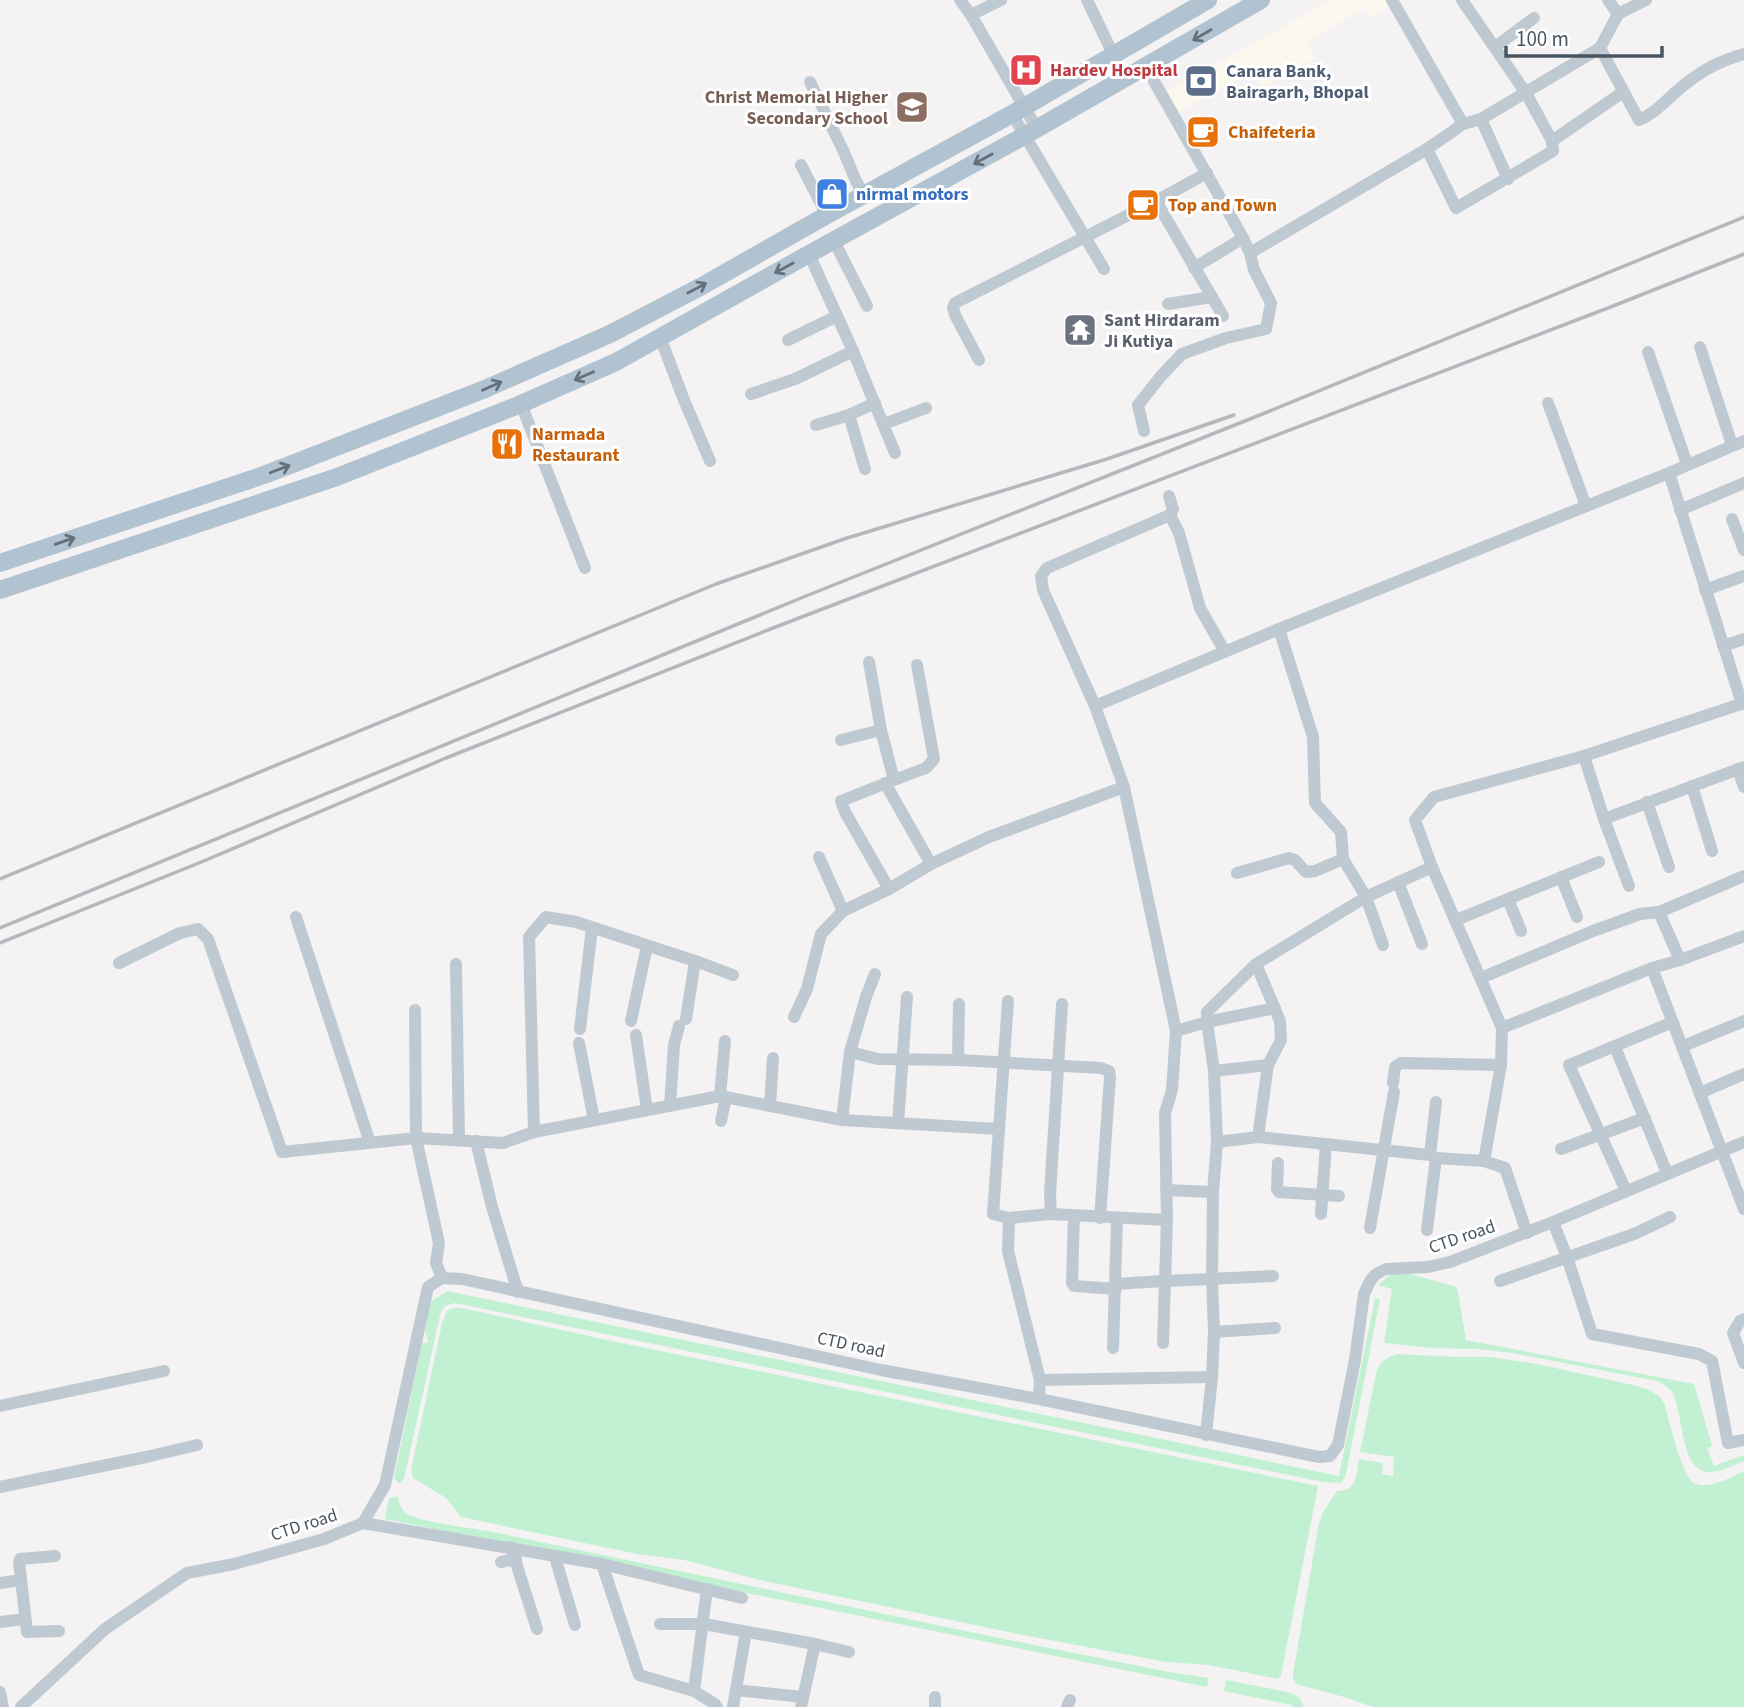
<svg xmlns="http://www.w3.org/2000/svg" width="1744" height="1707" font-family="'Source Sans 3',sans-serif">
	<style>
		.commercial { fill: #fdf8ed }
		.green { fill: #c1f1d2 }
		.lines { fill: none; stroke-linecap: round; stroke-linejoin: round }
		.minor { stroke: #bfc9d1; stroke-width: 12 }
		.primary { stroke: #b1c2d0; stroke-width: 18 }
		.rail { stroke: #b4b7bc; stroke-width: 3.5 }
		.oneway { stroke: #63707c }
		.labels { text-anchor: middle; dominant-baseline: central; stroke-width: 6; stroke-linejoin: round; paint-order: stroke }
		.health-label { font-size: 18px; font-weight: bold; fill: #be3a42; stroke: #fff; text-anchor: start }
		.service-label { font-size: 18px; font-weight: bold; fill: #4e5e75; stroke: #fff; text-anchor: start }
		.education-label { font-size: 18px; font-weight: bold; fill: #785e54; stroke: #fff; text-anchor: end }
		.food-label { font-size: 18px; font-weight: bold; fill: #c56008; stroke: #fff; text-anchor: start }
		.shop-label { font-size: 18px; font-weight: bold; fill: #366cbe; stroke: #fff; text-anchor: start }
		.worship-label { font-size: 18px; font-weight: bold; fill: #5b616d; stroke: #fff; text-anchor: start }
		.street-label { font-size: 18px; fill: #495560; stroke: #fff }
	</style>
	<rect width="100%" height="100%" fill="#f4f2f2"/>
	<path class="commercial" d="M1332 0H1385L1389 6 1370 17 1365 8 1307 41 1316 58 1263 88 1253 71 1177 113 1165 92Z"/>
	<g class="green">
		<path d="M1396 1270 1457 1287 1466 1340 1694 1384 1712 1446 1707 1448 1714 1466 1744 1455V1461C1733 1465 1719 1473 1707 1472 1679 1468 1684 1409 1671 1390 1667 1386 1662 1384 1657 1381L1512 1353 1478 1349 1432 1348 1384 1343 1392 1289 1378 1285Z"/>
		<path d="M447 1291 1339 1476 1375 1298 1380 1299 1346 1474 1343 1480 1340 1483 1323 1482 455 1303 445 1306 440 1315 404 1479 400 1484 394 1478 422 1343H428V1340L425 1330 429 1303Z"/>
		<path d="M453 1308H462L607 1340 1318 1486 1281 1675 1278 1679 1209 1665 1166 1662 1018 1634 760 1580 684 1560 637 1554 461 1517 446 1498 413 1478 411 1470 442 1323 447 1311Z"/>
		<path d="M1397 1354 1458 1357H1489L1532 1363 1633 1385 1649 1390 1659 1396 1664 1403C1669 1418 1682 1480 1696 1484 1711 1489 1731 1477 1744 1471V1707H1373L1344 1697 1296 1684 1293 1678V1674L1319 1523 1323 1512 1337 1491C1358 1491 1356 1475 1359 1459L1383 1463 1382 1474 1393 1476 1394 1457 1360 1452 1377 1369C1382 1360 1388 1357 1397 1354Z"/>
		<path d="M397 1496C399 1501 400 1507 404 1512 412 1521 477 1529 493 1532L975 1633 1169 1672 1209 1678 1207 1687 385 1519 389 1498Z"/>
		<path d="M1226 1680 1287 1692 1299 1697 1304 1707H1292V1705L1224 1691Z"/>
	</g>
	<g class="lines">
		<g class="minor">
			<path d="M960 0 971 15 1037 129"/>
			<path d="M1087 0 1113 54"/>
			<path d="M1392 0 1463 124"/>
			<path d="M1462 0 1526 93 1552 141 1623 92"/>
			<path d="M1608 0 1618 14"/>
			<path d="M971 15 1001 0"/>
			<path d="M1495 47 1534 18"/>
			<path d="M1600 48 1639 120C1656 113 1669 97 1684 85 1704 69 1720 61 1744 54"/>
			<path d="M810 82 843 150 856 181 864 195"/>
			<path d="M1012 114 1104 269"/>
			<path d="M1481 119 1508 179"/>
			<path d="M1427 149 1456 208 1553 151 1552 141"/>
			<path d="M801 165 827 215"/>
			<path d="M1156 201 1223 316"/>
			<path d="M834 241 867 306"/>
			<path d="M1250 253 1427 149 1463 124 1481 119 1600 48 1618 14 1646 0"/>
			<path d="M809 254 853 351 895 453"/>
			<path d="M1194 268 1243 238"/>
			<path d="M1168 304 1212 297"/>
			<path d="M660 337 684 400 710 461"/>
			<path d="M788 340 837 316"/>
			<path d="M1700 347 1732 445"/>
			<path d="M1648 352 1687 464"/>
			<path d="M979 360 955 315 953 308 955 303 1156 201 1207 173"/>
			<path d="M751 394 795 379 853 351"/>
			<path d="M1548 403 1586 506"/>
			<path d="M521 404 585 568"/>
			<path d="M849 415 865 469"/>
			<path d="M884 424 926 408"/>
			<path d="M816 425 849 415 875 403"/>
			<path d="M1144 431 1138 405 1161 376 1182 354 1226 338 1266 329 1271 303 1254 270 1250 253 1243 238 1146 67"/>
			<path d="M1669 473 1742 704"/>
			<path d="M1680 510 1744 483"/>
			<path d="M1170 515 1179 533 1200 608 1225 652"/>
			<path d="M1732 519 1744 550"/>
			<path d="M1705 590 1744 576"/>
			<path d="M1279 629 1313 737 1315 803 1341 832 1343 859 1366 897 1383 945"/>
			<path d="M1723 646 1744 639"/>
			<path d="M869 662 881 730 894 780 841 801 845 812 889 889"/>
			<path d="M1095 706 1279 629 1669 473 1744 441"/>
			<path d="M841 740 881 730"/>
			<path d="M1584 756 1604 819 1629 886"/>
			<path d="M1738 769 1744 787"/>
			<path d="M894 780 926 768 934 759 917 665"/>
			<path d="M885 783 931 864"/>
			<path d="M1692 786 1712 851"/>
			<path d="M1647 802 1669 867"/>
			<path d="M1604 819 1744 767"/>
			<path d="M819 857 843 911"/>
			<path d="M1237 873 1289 858 1295 860 1306 872 1315 871 1343 859"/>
			<path d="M1561 877 1577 917"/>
			<path d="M1398 882 1422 944"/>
			<path d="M1508 899 1521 931"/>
			<path d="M1659 912 1680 960"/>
			<path d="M296 917 370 1143"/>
			<path d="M1456 920 1599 862"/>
			<path d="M119 963 180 933 198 929 208 939 282 1152 416 1138 503 1143 534 1132 720 1096 842 1120 999 1129 993 1214 1009 1218 1051 1214 1167 1220"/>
			<path d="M456 964 459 1140"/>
			<path d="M1256 964 1280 1021 1281 1040 1268 1065 1258 1137"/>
			<path d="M1652 968 1744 1209"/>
			<path d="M1481 978 1593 931 1640 914 1659 912 1744 876"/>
			<path d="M415 1010 416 1138 439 1243 436 1263 442 1278"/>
			<path d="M794 1017 807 989 821 934 843 911 889 889 931 864 989 837 1124 787"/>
			<path d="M686 1019 695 961"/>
			<path d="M631 1021 647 946"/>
			<path d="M1502 1028 1652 968 1680 960 1744 936"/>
			<path d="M580 1029 592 928"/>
			<path d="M1176 1031 1207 1022 1275 1008"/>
			<path d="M636 1035 647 1110"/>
			<path d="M579 1043 594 1120"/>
			<path d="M1683 1046 1744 1021"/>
			<path d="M1615 1047 1667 1173"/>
			<path d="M850 1052 878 1059 958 1060 1101 1068 1109 1071 1110 1077 1100 1218"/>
			<path d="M958 1060 959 1004"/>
			<path d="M1214 1071 1268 1065"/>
			<path d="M1393 1083 1395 1067 1401 1063 1501 1065"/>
			<path d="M1700 1093 1744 1074"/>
			<path d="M720 1096 725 1041"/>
			<path d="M670 1106 674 1045 679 1026"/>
			<path d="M770 1106 773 1058"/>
			<path d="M842 1120 850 1052 866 997 875 974"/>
			<path d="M721 1121 726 1097"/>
			<path d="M898 1123 907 997"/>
			<path d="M999 1129 1008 1001"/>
			<path d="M534 1132 529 937 546 917 576 922 701 963 733 975"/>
			<path d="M476 1141 492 1207 518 1292"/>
			<path d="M1217 1142 1258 1137 1430 1155 1436 1158 1484 1161 1505 1168 1527 1233"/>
			<path d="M1561 1149 1645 1118"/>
			<path d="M1430 1155 1436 1102"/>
			<path d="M1484 1161 1501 1065 1502 1028 1432 867 1415 820 1434 797 1584 756 1744 703"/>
			<path d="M1278 1163 1277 1189 1279 1192 1339 1196"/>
			<path d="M1166 1190 1213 1192"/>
			<path d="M1626 1191 1569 1065 1673 1022"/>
			<path d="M1051 1214 1050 1193 1062 1004"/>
			<path d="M1321 1214 1326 1144"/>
			<path d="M1074 1216 1072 1283 1074 1286 1116 1289"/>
			<path d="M1009 1218 1008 1251 1040 1380 1039 1399"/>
			<path d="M1553 1222 1567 1257 1592 1334 1699 1354 1712 1361 1728 1443 1744 1440"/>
			<path d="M1370 1228 1394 1092"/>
			<path d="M1427 1230 1436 1158"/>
			<path d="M1500 1281 1634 1234 1670 1217"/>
			<path d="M1116 1284C1168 1280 1221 1279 1273 1276"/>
			<path d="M1744 1319 1740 1321 1733 1333 1744 1363"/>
			<path d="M1214 1332 1275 1328"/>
			<path d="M1163 1343 1167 1220 1165 1113 1172 1090 1176 1031 1124 787 1095 706 1043 590 1041 576 1047 568 1170 515 1173 509 1169 496"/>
			<path d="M1113 1348 1117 1219"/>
			<path d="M1040 1380 1212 1377"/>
			<path d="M0 1406 164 1371"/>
			<path d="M1206 1435 1212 1377 1214 1332 1212 1280 1213 1192 1217 1142 1214 1071 1207 1022V1012L1256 964 1366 897 1432 867"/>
			<path d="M0 1487 146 1457 197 1445"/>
			<path d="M363 1523 602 1564 639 1675 694 1691 715 1704 717 1707"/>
			<path d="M511 1547 537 1629"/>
			<path d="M55 1556 20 1559 19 1562 27 1632 59 1631"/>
			<path d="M555 1557 575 1625"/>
			<path d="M501 1562 516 1559"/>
			<path d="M602 1564 742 1598"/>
			<path d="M0 1583 21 1580"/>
			<path d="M0 1622 25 1619"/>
			<path d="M660 1624H704L815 1644 849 1652"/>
			<path d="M736 1690 803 1697"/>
			<path d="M694 1691 707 1589"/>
			<path d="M0 1692 3 1707"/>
			<path d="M935 1697V1707"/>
			<path d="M21 1707 105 1629 187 1573 234 1564 324 1539 363 1523 385 1485 428 1287 442 1278 462 1279 881 1370 1039 1399 1319 1457 1330 1456 1338 1445 1355 1360 1364 1294 1370 1281 1376 1274 1386 1269 1428 1267 1450 1262 1553 1222 1744 1142"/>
			<path d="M733 1707 746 1632"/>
			<path d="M801 1707 815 1644"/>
			<path d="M1067 1707 1070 1700"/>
		</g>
		<g class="primary">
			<path d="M0 563 264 475 485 389 610 334 702 286 827 215 1012 114 1208 0"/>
			<path d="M0 590 337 477 521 404 616 362 809 254 1024 136 1261 0"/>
		</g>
		<g class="rail">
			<path d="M0 879 716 584 844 539 1107 459 1234 415"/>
			<path d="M0 928 801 598 1265 413 1744 217"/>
			<path d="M0 943 199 863 446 758 773 628 1608 308 1744 254"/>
		</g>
	</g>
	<defs><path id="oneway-shaft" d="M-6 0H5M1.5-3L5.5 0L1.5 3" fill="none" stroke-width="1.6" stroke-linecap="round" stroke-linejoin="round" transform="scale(1.75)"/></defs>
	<g class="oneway">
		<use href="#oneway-shaft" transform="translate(1202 35) rotate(150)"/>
		<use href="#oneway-shaft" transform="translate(983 159) rotate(151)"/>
		<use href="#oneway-shaft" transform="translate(784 268) rotate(151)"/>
		<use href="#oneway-shaft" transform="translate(697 288) rotate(-28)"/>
		<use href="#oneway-shaft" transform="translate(584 376) rotate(156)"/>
		<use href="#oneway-shaft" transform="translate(492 386) rotate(-24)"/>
		<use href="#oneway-shaft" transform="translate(280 469) rotate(-21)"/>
		<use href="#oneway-shaft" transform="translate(65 541) rotate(-19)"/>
	</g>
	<defs>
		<symbol id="hospital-square" viewBox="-11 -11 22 22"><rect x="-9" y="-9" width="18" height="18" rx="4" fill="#e0444e" stroke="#fff"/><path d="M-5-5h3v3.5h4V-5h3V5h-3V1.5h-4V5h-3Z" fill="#fff"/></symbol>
		<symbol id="bank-square" viewBox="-11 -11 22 22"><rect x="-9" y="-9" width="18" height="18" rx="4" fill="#5c6f8a" stroke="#fff"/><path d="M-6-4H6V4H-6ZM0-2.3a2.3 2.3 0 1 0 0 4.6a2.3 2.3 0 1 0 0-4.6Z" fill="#fff"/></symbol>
		<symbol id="school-square" viewBox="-11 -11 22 22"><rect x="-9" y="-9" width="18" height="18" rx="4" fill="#8d6e63" stroke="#fff"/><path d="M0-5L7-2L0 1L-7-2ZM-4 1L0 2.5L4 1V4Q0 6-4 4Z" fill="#fff"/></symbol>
		<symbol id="cafe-square" viewBox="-11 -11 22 22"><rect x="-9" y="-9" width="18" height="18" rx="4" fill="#e8710a" stroke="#fff"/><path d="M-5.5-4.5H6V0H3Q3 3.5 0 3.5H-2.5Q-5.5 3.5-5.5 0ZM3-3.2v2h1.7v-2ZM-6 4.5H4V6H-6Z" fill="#fff"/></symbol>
		<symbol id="shop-square" viewBox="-11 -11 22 22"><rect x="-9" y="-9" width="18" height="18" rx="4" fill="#3f7fe0" stroke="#fff"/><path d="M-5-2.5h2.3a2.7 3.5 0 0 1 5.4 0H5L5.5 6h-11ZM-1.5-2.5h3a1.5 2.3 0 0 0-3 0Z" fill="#fff"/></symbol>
		<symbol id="temple-square" viewBox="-11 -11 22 22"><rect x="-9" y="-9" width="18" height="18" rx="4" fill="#6b7280" stroke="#fff"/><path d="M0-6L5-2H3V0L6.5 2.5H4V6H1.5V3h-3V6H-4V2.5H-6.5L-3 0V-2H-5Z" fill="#fff"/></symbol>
		<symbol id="restaurant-square" viewBox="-11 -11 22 22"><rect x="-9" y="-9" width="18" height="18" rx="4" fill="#e8710a" stroke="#fff"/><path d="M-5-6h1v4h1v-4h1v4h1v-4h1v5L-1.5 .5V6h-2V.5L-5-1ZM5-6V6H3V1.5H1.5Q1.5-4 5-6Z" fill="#fff"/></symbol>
	</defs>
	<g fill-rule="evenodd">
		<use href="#hospital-square" x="1007" y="51" width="38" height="38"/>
		<use href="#bank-square" x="1182" y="62" width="38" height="38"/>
		<use href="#school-square" x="893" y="88" width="38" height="38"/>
		<use href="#cafe-square" x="1184" y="113" width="38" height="38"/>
		<use href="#shop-square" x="813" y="175" width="38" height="38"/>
		<use href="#cafe-square" x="1124" y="186" width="38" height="38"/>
		<use href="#temple-square" x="1061" y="311" width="38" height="38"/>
		<use href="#restaurant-square" x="488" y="425" width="38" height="38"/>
	</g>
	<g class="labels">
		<g class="health-label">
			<text x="1050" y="70">Hardev Hospital</text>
		</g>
		<g class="service-label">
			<text x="1226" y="71">Canara Bank,<tspan x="1226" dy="21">Bairagarh, Bhopal</tspan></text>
		</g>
		<g class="education-label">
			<text x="888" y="97">Christ Memorial Higher<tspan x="888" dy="21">Secondary School</tspan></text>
		</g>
		<g class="food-label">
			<text x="1228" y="132">Chaifeteria</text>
			<text x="1168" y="205">Top and Town</text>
			<text x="532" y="434">Narmada<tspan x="532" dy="21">Restaurant</tspan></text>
		</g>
		<g class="shop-label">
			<text x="856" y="194">nirmal motors</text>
		</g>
		<g class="worship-label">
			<text x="1104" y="320">Sant Hirdaram<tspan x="1104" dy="21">Ji Kutiya</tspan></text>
		</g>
		<g class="street-label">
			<text transform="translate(1462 1237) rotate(-19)">CTD road</text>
			<text transform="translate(851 1345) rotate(12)">CTD road</text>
			<text transform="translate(304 1525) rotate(-18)">CTD road</text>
		</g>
	</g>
	<path d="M1506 46v10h156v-10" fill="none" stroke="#495560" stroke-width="3.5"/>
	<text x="1516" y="46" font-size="21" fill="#495560" stroke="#ffffff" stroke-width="5" paint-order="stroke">100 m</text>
</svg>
